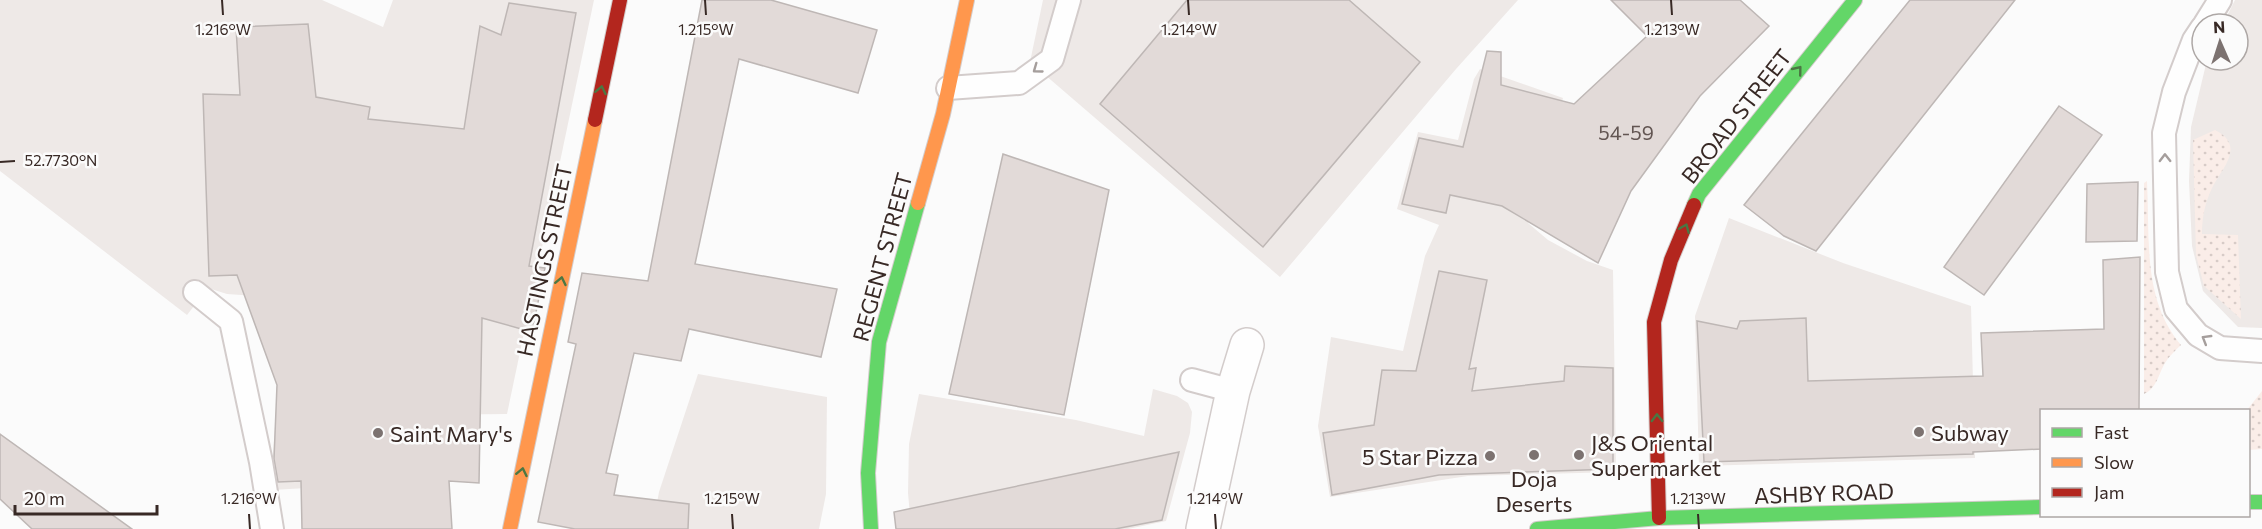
<svg xmlns="http://www.w3.org/2000/svg" width="2262" height="529" font-family="Commissioner,sans-serif">
	<style>
		.built { fill: #eee9e7 }
		.grass { fill: url(#grass-dots) }
		.building { fill: #e2dad8; stroke: #beb7b5; stroke-width: 1.5 }
		.lines { fill: none; stroke-linecap: round; stroke-linejoin: round }
		.lane-casing { stroke: #d3cccb; stroke-width: 26 }
		.street-casing { stroke: #d3cccb; stroke-width: 36 }
		.fast-casing { stroke: #d3cccb; stroke-width: 16 }
		.slow-casing { stroke: #d3cccb; stroke-width: 16 }
		.jam-casing { stroke: #d3cccb; stroke-width: 16 }
		.lane { stroke: #fefefe; stroke-width: 22 }
		.street { stroke: #fefefe; stroke-width: 33 }
		.fast { stroke: #63d668; stroke-width: 14 }
		.slow { stroke: #ff974d; stroke-width: 14 }
		.jam { stroke: #b3261e; stroke-width: 14 }
		.oneway { stroke: #a59e9c }
		.oneway2 { stroke: #4b7743 }
		.ticks { fill: none; stroke: #382925; stroke-width: 2 }
		.poi-dot { fill: #7c7270; stroke: #fbfbfb; stroke-width: 2 }
		.labels { text-anchor: middle; dominant-baseline: central; stroke-width: 5; stroke-linejoin: round; paint-order: stroke }
		.number-label { font-size: 20px; fill: #625552 }
		.street-label { font-size: 22px; fill: #382925; stroke: #fbfbfb }
		.poi-label { font-size: 22px; fill: #382925; stroke: #fbfbfb; text-anchor: start }
		.ticks-label { font-size: 15px; text-anchor: middle; fill: #382925; stroke: #fbfbfb; stroke-width: 5; stroke-linejoin: round; paint-order: stroke }
	</style>
	<defs>
		<pattern id="grass-dots" width="8" height="8" patternUnits="userSpaceOnUse" patternTransform="scale(1.5)"><rect width="8" height="8" fill="#faede8"/><path d="M2 2h.1M6 6h.1" fill="none" stroke="#d7cbc7" stroke-width="1.8" stroke-linecap="round"/></pattern>
	</defs>
	<rect width="100%" height="100%" fill="#fbfbfb"/>
	<g class="built">
		<path d="M0 0H322L383 27 393 0H594L507 414 329 416 324 487 272 490V469L284 298 227 294 208 288 187 315 0 171Z"/>
		<path d="M1043 0H1518L1456 69 1280 277 1030 62Z"/>
		<path d="M2235 0H2262V328L2238 327 2203 291 2192 246 2189 181 2191 127 2207 60H2238V24H2223Z"/>
		<path d="M1480 69 1563 98 1528 223 1548 240 1587 261 1613 270 1616 472 1468 476 1330 497 1318 426 1331 337 1403 351 1425 256 1439 225 1397 209 1418 132 1458 140 1474 79Z"/>
		<path d="M1729 218 1843 263 1971 306 1975 458 1699 466 1695 316Z"/>
		<path d="M698 374 827 397 826 494 819 529H652L659 492Z"/>
		<path d="M1153 389 1177 396 1188 403 1192 412 1190 433 1166 521 1128 529H913L911 526 908 493 909 444 919 394 1076 420 1144 436Z"/>
	</g>
	<g class="grass">
		<path d="M2215 130C2247 146 2221 169 2212 188 2205 203 2202 217 2202 234L2238 235 2241 319 2204 286 2196 255 2193 140Z"/>
		<path d="M2147 181C2150 237 2142 299 2181 345 2175 351 2169 356 2165 363 2158 375 2157 388 2144 394V183Z"/>
		<path d="M2262 391V449L2249 450 2247 410Z"/>
	</g>
	<g class="building">
		<path d="M702 0H771L877 30 858 93 739 59 695 264 837 289 821 357 689 329 681 361 634 353 606 473 618 475 614 495 689 504 688 529H575L538 522 576 344 568 342 582 273 648 281Z"/>
		<path d="M1187 0H1349L1420 62 1263 247 1100 104Z"/>
		<path d="M1611 0H1740L1769 26 1700 96 1631 191 1598 263 1502 206 1450 195 1446 213 1402 204 1419 138 1463 147 1487 51 1501 52V85L1574 104 1647 36Z"/>
		<path d="M1910 0H2015L1816 251 1784 236 1744 205Z"/>
		<path d="M509 3 576 13 529 266 545 268 532 332 482 318 479 483 449 481 452 529H302L301 481 278 482 274 459 277 385 237 275 209 276 203 94 240 95 236 27 308 24 316 97 370 107 368 119 464 129 480 26 501 35Z"/>
		<path d="M2059 106 2102 135 1984 295 1944 267Z"/>
		<path d="M1003 154 1109 190 1064 415 949 394Z"/>
		<path d="M2138 182 2137 241 2086 242 2087 184Z"/>
		<path d="M2140 257 2139 411H2042V449L1973 452V454L1704 462 1697 321 1737 329 1740 321 1806 318 1808 381 1983 376 1981 333 2104 329 2103 260Z"/>
		<path d="M1439 271 1487 280 1469 369 1476 368 1472 391 1564 381 1565 366 1613 368V469L1439 475 1332 495 1323 433 1374 425 1382 370 1416 371Z"/>
		<path d="M0 434 132 529H32L0 499Z"/>
		<path d="M1179 452 1162 520 1115 529H896L894 512Z"/>
	</g>
	<g class="lines">
		<defs>
			<g id="lane">
				<path d="M2205 24 2220 0"/>
				<path d="M2202 28 2194 40 2174 92 2164 133 2167 272 2176 309 2198 335 2220 348 2262 351"/>
				<path d="M948 88 1019 83 1052 59 1069 0"/>
				<path d="M195 292 231 321 261 462 272 529"/>
				<path d="M1192 380 1233 391"/>
			</g>
			<path id="street" d="M1203 529 1233 391 1247 345"/>
			<g id="fast">
				<path d="M1694 205 1699 194 1855 0"/>
				<path d="M2248 502H2262"/>
				<path d="M871 529 868 473 879 342 918 203"/>
				<path d="M1537 529 1659 518 2042 507"/>
			</g>
			<g id="slow">
				<path d="M918 203 943 114 967 0"/>
				<path d="M510 529 595 120"/>
			</g>
			<g id="jam">
				<path d="M595 120 620 0"/>
				<path d="M1659 518 1654 322 1671 260 1694 205"/>
			</g>
		</defs>
		<use href="#lane" class="lane-casing"/>
		<use href="#street" class="street-casing"/>
		<use href="#fast" class="fast-casing"/>
		<use href="#slow" class="slow-casing"/>
		<use href="#jam" class="jam-casing"/>
		<use href="#lane" class="lane"/>
		<use href="#street" class="street"/>
		<use href="#fast" class="fast"/>
		<use href="#slow" class="slow"/>
		<use href="#jam" class="jam"/>
	</g>
	<defs><path id="oneway-chevron" d="M-2-3.5L2.5 0L-2 3.5" fill="none" stroke-width="1.6" stroke-linecap="round" stroke-linejoin="round" transform="scale(1.5)"/></defs>
	<g class="oneway">
		<use href="#oneway-chevron" transform="translate(1037 69) rotate(144)"/>
		<use href="#oneway-chevron" transform="translate(2165 158) rotate(-91)"/>
		<use href="#oneway-chevron" transform="translate(2206 339) rotate(-149)"/>
	</g>
	<g class="oneway2">
		<use href="#oneway-chevron" transform="translate(1798 70) rotate(-51)"/>
		<use href="#oneway-chevron" transform="translate(601 90) rotate(-78)"/>
		<use href="#oneway-chevron" transform="translate(1685 228) rotate(-67)"/>
		<use href="#oneway-chevron" transform="translate(561 281) rotate(-78)"/>
		<use href="#oneway-chevron" transform="translate(1657 418) rotate(-91)"/>
		<use href="#oneway-chevron" transform="translate(522 472) rotate(-78)"/>
	</g>
	<path class="ticks" d="M222 0 223 15M705 0 706 15M1188 0 1189 15M1671 0 1672 15M0 162 15 161M249 514 250 529M732 514 733 529M1215 514 1216 529M1698 514 1699 529"/>
	<g class="poi-dot">
		<circle cx="1919" cy="432" r="6"/>
		<circle cx="378" cy="433" r="6"/>
		<circle cx="1534" cy="455" r="6"/>
		<circle cx="1579" cy="455" r="6"/>
		<circle cx="1490" cy="456" r="6"/>
	</g>
	<g class="labels">
		<g class="number-label">
			<text x="1626" y="132">54-59</text>
		</g>
		<g class="street-label">
			<text transform="translate(1736 116) rotate(-52)">BROAD STREET</text>
			<text transform="translate(882 257) rotate(-75)">REGENT STREET</text>
			<text transform="translate(544 260) rotate(-78)">HASTINGS STREET</text>
			<text transform="translate(1824 493) rotate(-2)">ASHBY ROAD</text>
		</g>
		<g class="poi-label">
			<text x="1931" y="432">Subway</text>
			<text x="390" y="433">Saint Mary's</text>
			<text x="1591" y="442">J&amp;S Oriental<tspan x="1591" dy="25">Supermarket</tspan></text>
			<text x="1478" y="456" text-anchor="end">5 Star Pizza</text>
			<text x="1534" y="478" text-anchor="middle">Doja<tspan x="1534" dy="25">Deserts</tspan></text>
		</g>
	</g>
	<g class="ticks-label">
		<text x="223" y="35">1.216°W</text>
		<text x="706" y="35">1.215°W</text>
		<text x="1189" y="35">1.214°W</text>
		<text x="1672" y="35">1.213°W</text>
		<text x="61" y="166">52.7730°N</text>
		<text x="249" y="504">1.216°W</text>
		<text x="732" y="504">1.215°W</text>
		<text x="1215" y="504">1.214°W</text>
		<text x="1698" y="504">1.213°W</text>
	</g>
	<rect x="2040" y="409" width="210" height="108" fill="#fbfbfb" stroke="#ada7a5" stroke-width="1.5"/>
	<rect x="2052" y="428" width="30" height="9" fill="#63d668" stroke="#ada7a5" stroke-width="1.5"/>
	<text x="2094" y="439" font-size="18" fill="#382925">Fast</text>
	<rect x="2052" y="458" width="30" height="9" fill="#ff974d" stroke="#ada7a5" stroke-width="1.5"/>
	<text x="2094" y="469" font-size="18" fill="#382925">Slow</text>
	<rect x="2052" y="488" width="30" height="9" fill="#b3261e" stroke="#ada7a5" stroke-width="1.5"/>
	<text x="2094" y="499" font-size="18" fill="#382925">Jam</text>
	<g transform="translate(2220 42) rotate(357)"><circle r="28" fill="#fbfbfb" stroke="#ada7a5" stroke-width="1.5"/>
	<path d="M0-4.5L10 22L0 15L-10 22Z" fill="#7c7270"/>
	<text y="-9" font-size="16" font-weight="bold" text-anchor="middle" fill="#382925">N</text>
	</g>
	<path d="M15 505v9h142v-9" fill="none" stroke="#382925" stroke-width="3"/>
	<text x="24" y="505" font-size="18" fill="#382925" stroke="#fbfbfb" stroke-width="4.5" paint-order="stroke">20 m</text>
</svg>
